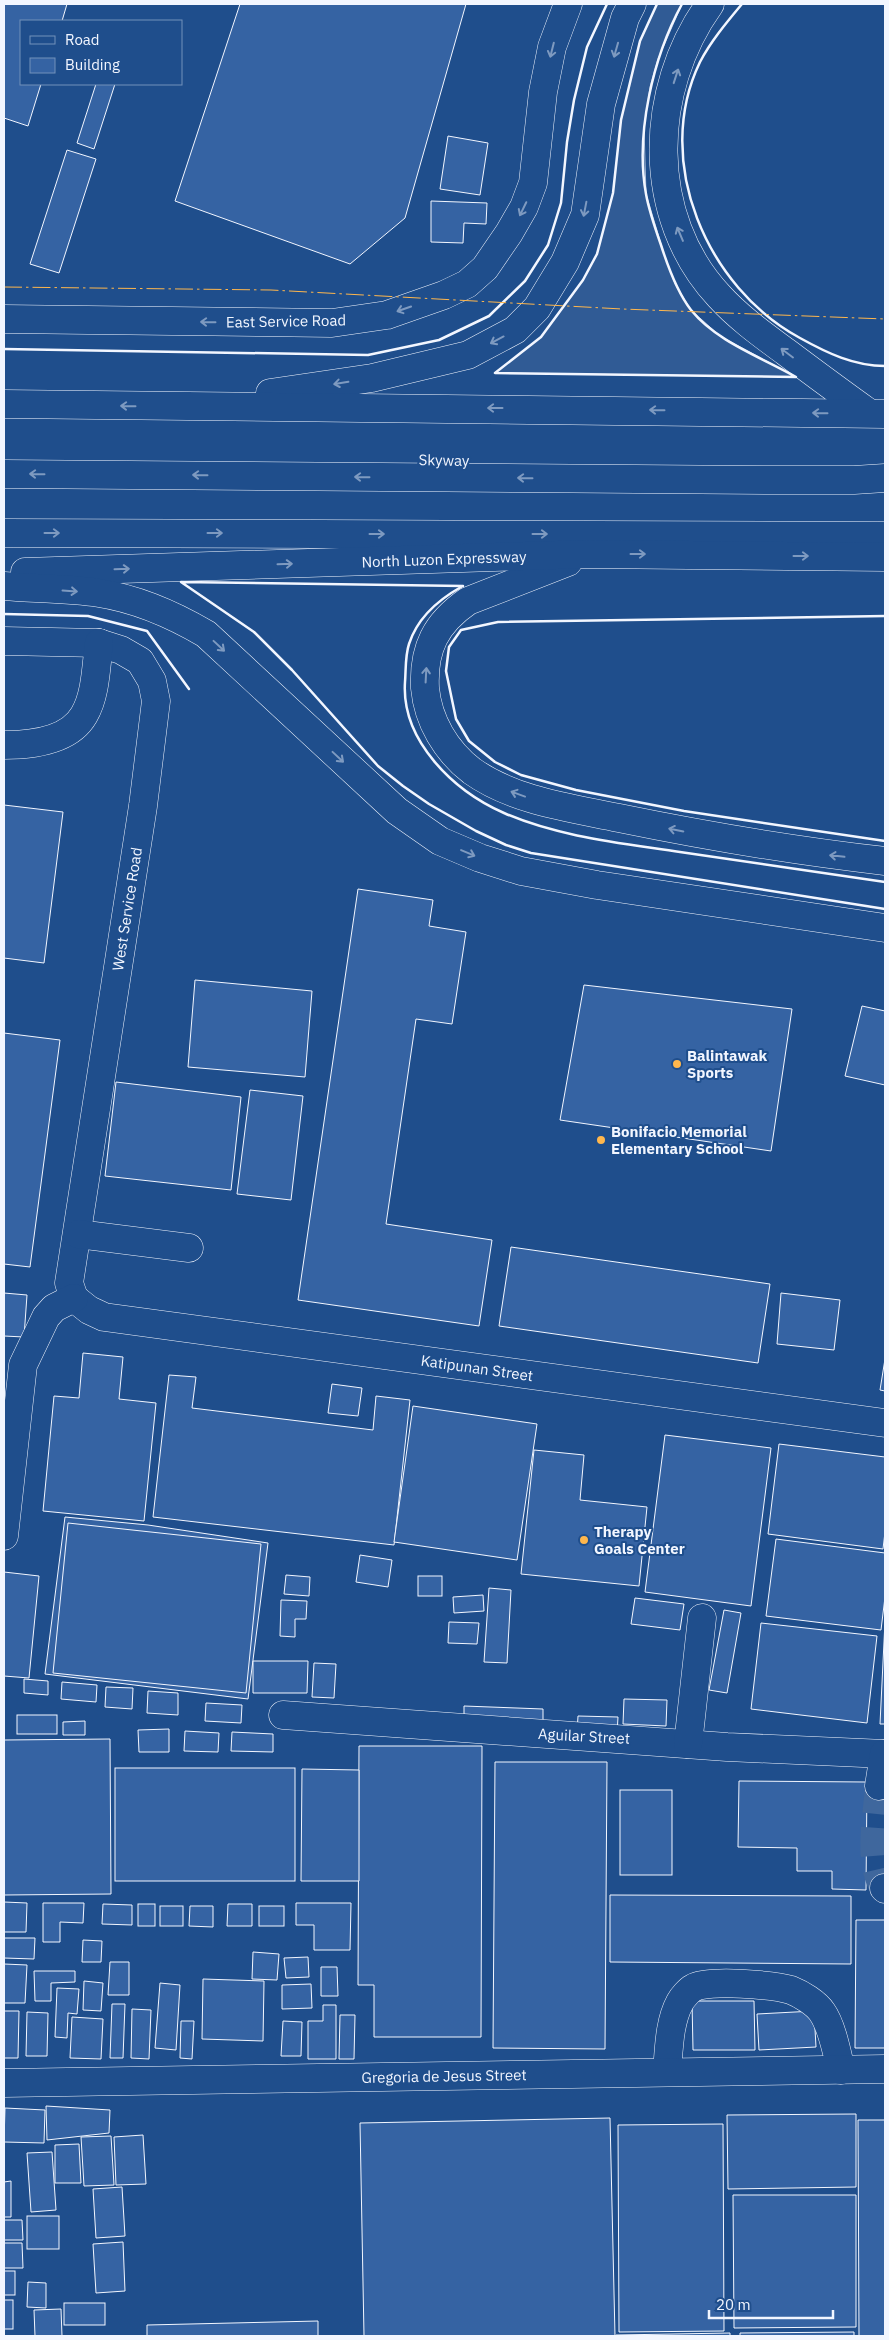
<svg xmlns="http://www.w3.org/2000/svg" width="889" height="2340" font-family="'IBM Plex Sans',sans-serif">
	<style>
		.built { fill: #305b95; stroke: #a8bbd7 }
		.building { fill: #3563a3; stroke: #f2f6ff }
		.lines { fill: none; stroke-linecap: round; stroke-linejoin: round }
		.minor-tunnel { stroke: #3f679d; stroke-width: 28; stroke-dasharray: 28 14; stroke-linecap: butt }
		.minor-casing { stroke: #f2f6ff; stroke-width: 29 }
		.major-casing { stroke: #f2f6ff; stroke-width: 29 }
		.highway-casing { stroke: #f2f6ff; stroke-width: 29 }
		.minor { stroke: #1f4e8c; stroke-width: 28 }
		.major { stroke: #1f4e8c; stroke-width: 28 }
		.highway { stroke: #1f4e8c; stroke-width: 28 }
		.wall { stroke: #f2f6ff; stroke-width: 2.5 }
		.power { stroke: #ffb74d; stroke-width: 1; stroke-dasharray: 18 4 2.5 4; stroke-linecap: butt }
		.oneway { stroke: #7e9ac0 }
		.poi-dot { fill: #ffb74d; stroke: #1f4e8c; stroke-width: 2 }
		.labels { text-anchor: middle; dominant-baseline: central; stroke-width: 4; stroke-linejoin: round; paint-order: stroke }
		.street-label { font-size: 15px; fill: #f2f6ff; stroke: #1f4e8c }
		.poi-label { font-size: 15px; font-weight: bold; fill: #f2f6ff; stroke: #1f4e8c; text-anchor: start }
	</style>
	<rect width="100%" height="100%" fill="#1f4e8c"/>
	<path class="built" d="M657 4H682L658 59 650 87 644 128 646 194 664 254 675 284 691 310 720 336 796 377 495 373 541 337 583 280 597 254 613 193 621 120 640 41Z"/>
	<g class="building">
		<path d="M4 4H67L62 21H21V84H41L28 126 4 118Z"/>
		<path d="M240 4H466L405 218 350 264 175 201Z"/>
		<path d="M96 84H115L94 149 77 143Z"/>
		<path d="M448 136 488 143 480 195 440 189Z"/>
		<path d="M67 150 96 159 59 273 30 264Z"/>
		<path d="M431 201 487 203 486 224 464 223 463 243 431 242Z"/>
		<path d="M4 805 63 812 44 963 4 958Z"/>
		<path d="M358 889 433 900 429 926 466 932 452 1024 416 1019 386 1224 492 1240 479 1326 298 1300Z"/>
		<path d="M195 980 312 991 305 1077 188 1067Z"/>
		<path d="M584 985 792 1009 771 1151 560 1120Z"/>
		<path d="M862 1006 885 1011V1085L845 1076Z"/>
		<path d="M4 1033 60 1040 30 1267 4 1264Z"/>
		<path d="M116 1082 241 1097 231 1190 105 1176Z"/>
		<path d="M250 1090 303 1096 291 1200 237 1194Z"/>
		<path d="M511 1247 770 1284 758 1363 499 1326Z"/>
		<path d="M4 1293 27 1295 24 1337 4 1336Z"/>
		<path d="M781 1293 840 1300 834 1350 777 1344Z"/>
		<path d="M83 1353 123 1357 119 1399 156 1403 144 1521 43 1511 54 1396 79 1398Z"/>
		<path d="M885 1359V1391L880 1390Z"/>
		<path d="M169 1375 196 1377 192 1408 373 1430 376 1396 410 1400 394 1545 153 1517Z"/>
		<path d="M332 1384 362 1388 358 1416 328 1413Z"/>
		<path d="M413 1406 537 1424 517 1560 394 1542Z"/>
		<path d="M665 1435 771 1448 751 1606 645 1592Z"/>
		<path d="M779 1444 885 1457V1532L883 1549 768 1534Z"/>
		<path d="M534 1450 584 1455 580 1500 647 1507 639 1586 521 1574Z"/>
		<path d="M65 1517 148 1525 268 1543 248 1699 45 1674Z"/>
		<path d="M68 1523 261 1544 246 1693 53 1673Z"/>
		<path d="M776 1539 885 1553V1597L881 1630 766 1616Z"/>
		<path d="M360 1555 392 1560 388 1587 356 1582Z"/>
		<path d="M4 1572 39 1576 29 1678 4 1676Z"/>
		<path d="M286 1575 310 1577 309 1596 284 1594Z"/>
		<rect x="418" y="1576" width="24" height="20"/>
		<path d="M489 1588 511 1590 507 1663 484 1662Z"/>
		<path d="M483 1595 484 1611 454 1613 453 1597Z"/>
		<path d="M635 1598 684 1604 680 1630 631 1624Z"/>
		<path d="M281 1600 307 1601 306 1619H295V1637L280 1636Z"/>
		<path d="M724 1610 741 1613 727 1693 709 1690Z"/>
		<path d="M885 1621V1724H880Z"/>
		<path d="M449 1622 479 1623 477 1644 448 1643Z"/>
		<path d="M761 1623 877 1636 867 1723 751 1709Z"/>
		<path d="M253 1661H308L307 1693H253Z"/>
		<path d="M314 1663 336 1664 334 1698 312 1697Z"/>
		<path d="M24 1679 48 1681V1695L24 1693Z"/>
		<path d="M62 1682 97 1685 96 1702 61 1699Z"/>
		<path d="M106 1687 133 1688 132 1709 105 1707Z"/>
		<path d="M148 1691 178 1693V1715L147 1713Z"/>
		<path d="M624 1699 667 1700 666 1726 623 1724Z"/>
		<path d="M206 1703 242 1705 241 1723 205 1721Z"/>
		<path d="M464 1706 543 1709V1730L464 1726Z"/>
		<rect x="17" y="1715" width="40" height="19"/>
		<path d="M578 1716 618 1717 617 1734 577 1732Z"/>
		<path d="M85 1721V1735H63V1722Z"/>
		<path d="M169 1729V1752H139L138 1730Z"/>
		<path d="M185 1731 219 1733 218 1752 184 1751Z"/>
		<path d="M232 1732 273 1734V1752L231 1751Z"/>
		<path d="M110 1739 111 1894 4 1895V1740Z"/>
		<path d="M359 1746H482L481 2037H374V1985H358Z"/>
		<path d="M495 1762H607L605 2049 493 2048Z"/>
		<rect x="115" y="1768" width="180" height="113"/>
		<path d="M302 1769 359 1770V1881H301Z"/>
		<path d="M739 1781 867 1782 866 1890 832 1889V1871H797V1848L738 1847Z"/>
		<rect x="620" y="1790" width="52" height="85"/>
		<path d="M610 1895 851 1896V1964L610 1962Z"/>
		<path d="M4 1902 27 1903 26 1932H4Z"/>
		<path d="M43 1903H84L83 1923 60 1922V1942H43Z"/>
		<path d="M296 1903H351L350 1950H314V1925H296Z"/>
		<path d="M103 1904 132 1905V1925L102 1924Z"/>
		<rect x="138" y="1904" width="17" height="22"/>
		<path d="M228 1904H252V1926H227Z"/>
		<rect x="160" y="1906" width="23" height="20"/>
		<path d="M190 1906H213V1927L189 1926Z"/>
		<rect x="259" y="1906" width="25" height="20"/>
		<path d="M856 1920H885V2048H855Z"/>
		<path d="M4 1938H35L34 1959 4 1958Z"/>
		<path d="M83 1940 102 1941 101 1962H82Z"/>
		<path d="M253 1952 279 1954 277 1980 252 1979Z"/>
		<path d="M308 1957 309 1977 286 1978 284 1958Z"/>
		<path d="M110 1962H129V1995H108Z"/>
		<path d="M4 1964 27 1965 25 2003H4Z"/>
		<path d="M321 1967H337L338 1996H321Z"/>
		<path d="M34 1971H75V1982L51 1983V2001H35Z"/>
		<path d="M203 1979 264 1981 263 2041 202 2039Z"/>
		<path d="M84 1981 103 1983 101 2011 83 2010Z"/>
		<path d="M160 1983 180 1985 176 2050 155 2048Z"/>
		<path d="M311 1984 312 2008 282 2009V1985Z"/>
		<path d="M57 1988 79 1989 77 2014 68 2013 67 2038 55 2037Z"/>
		<path d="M692 2001H754L755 2050H693Z"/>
		<path d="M112 2004H125L123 2058H110Z"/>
		<path d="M323 2005H336V2059H308V2021H323Z"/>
		<path d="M132 2009 151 2010 149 2059 131 2058Z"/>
		<path d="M4 2011H19L18 2058H4Z"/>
		<path d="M814 2011 816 2047 759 2050 757 2014Z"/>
		<path d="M27 2012 48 2013 47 2056H26Z"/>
		<path d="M340 2015H355L354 2059H339Z"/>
		<path d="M72 2017 103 2019 101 2059 70 2058Z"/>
		<path d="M181 2021H194L192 2059 180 2058Z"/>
		<path d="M283 2021 302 2022 301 2056H281Z"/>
		<path d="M46 2106 110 2110 109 2133 47 2140Z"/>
		<path d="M5 2108 45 2110 44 2143 4 2142Z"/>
		<path d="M856 2114V2187L728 2189 727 2115Z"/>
		<path d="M610 2118 615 2336H364L360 2123Z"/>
		<path d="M858 2120H885V2336H859Z"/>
		<path d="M723 2124 724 2331 619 2332 618 2125Z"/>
		<path d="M143 2135 146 2184 116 2185 114 2137Z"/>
		<path d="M111 2136 114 2185 84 2186 81 2137Z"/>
		<path d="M79 2144 81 2183H55V2145Z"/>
		<path d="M52 2152 56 2210 31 2212 27 2153Z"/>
		<path d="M11 2181V2217H4V2182Z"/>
		<path d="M122 2187 125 2236 96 2238 93 2189Z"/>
		<path d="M733 2195H856V2327L734 2328Z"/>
		<rect x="27" y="2216" width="32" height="33"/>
		<path d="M4 2220H22L23 2240H4Z"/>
		<path d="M123 2242 125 2291 96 2293 93 2244Z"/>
		<path d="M4 2243H22L23 2268H4Z"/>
		<rect x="4" y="2271" width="11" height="24"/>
		<path d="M28 2282 46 2283V2308L27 2307Z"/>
		<rect x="4" y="2300" width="9" height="29"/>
		<rect x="64" y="2303" width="41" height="22"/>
		<path d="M61 2309 62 2336H35L34 2310Z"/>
		<path d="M318 2321V2336H147V2325Z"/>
		<path d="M854 2332V2336H740V2333Z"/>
		<path d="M730 2333V2336H616V2335Z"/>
	</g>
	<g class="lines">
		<path class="minor-tunnel" d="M879 1786C877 1818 867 1860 884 1888"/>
		<defs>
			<g id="minor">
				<path d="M4 641 99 643 121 650 140 661 152 681 156 701 143 806 69 1283 74 1298"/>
				<path d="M4 745C31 745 69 741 84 715 96 695 96 666 99 643"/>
				<path d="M78 1234 189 1248"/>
				<path d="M74 1298 89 1310 104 1317 885 1423"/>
				<path d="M4 1536 23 1365 46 1317 54 1308 74 1298"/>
				<path d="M283 1715 727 1747 885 1754"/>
				<path d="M688 1744 702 1618"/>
				<path d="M879 1786 884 1754"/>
				<path d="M884 1888 885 1889"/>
				<path d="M667 2072C669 2049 669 2022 680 2002 682 1998 689 1990 693 1988 708 1979 774 1985 791 1990 801 1994 816 2003 822 2012 832 2026 837 2053 841 2070"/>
				<path d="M4 2083 885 2069"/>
			</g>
			<path id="major" d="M4 319 332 323 387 315 444 295 467 284 485 268 509 233 524 207 533 183 543 92 552 47 568 4"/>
			<g id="highway">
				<path d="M710 4C648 90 645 217 719 296 739 318 763 335 786 352 814 373 841 393 869 413"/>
				<path d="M270 393 372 378 468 355 515 330 537 308 565 262 585 215 601 104 625 18 632 4"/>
				<path d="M4 404 885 414"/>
				<path d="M4 474 775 480H854L885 478"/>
				<path d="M4 533 885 536"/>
				<path d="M568 562 468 601C436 623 423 648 425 688 428 721 446 751 472 771 514 801 571 808 619 818 707 836 796 851 885 861"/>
				<path d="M25 572 589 554 885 557"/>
				<path d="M4 586C35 589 68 588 99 593 138 599 172 614 206 634L397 811 440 841 480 858 521 871 597 885 885 928"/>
			</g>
		</defs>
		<use href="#minor" class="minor-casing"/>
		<use href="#major" class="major-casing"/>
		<use href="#highway" class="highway-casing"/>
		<use href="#minor" class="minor"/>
		<use href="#major" class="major"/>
		<use href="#highway" class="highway"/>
		<g class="wall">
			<path d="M657 4 640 41 621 120 613 193 597 254 583 280 541 337 495 373 796 377C761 357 717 342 691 310 677 292 668 267 661 245 655 228 649 211 646 194 635 134 653 57 682 4"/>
			<path d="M742 4C727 22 711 41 700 62 652 161 707 288 800 338 827 353 854 366 885 366"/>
			<path d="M4 349 368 355 439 340 489 316 525 281 548 245 561 203 567 142 574 100 587 47 607 4"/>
			<path d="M463 586 181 582 254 632 292 670 378 766 403 786 429 804 476 831 506 845 531 853 885 909"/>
			<path d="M461 587C438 600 417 619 409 644 405 656 406 670 405 682 401 741 454 791 504 813 559 837 621 843 680 852 748 862 817 872 885 882"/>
			<path d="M4 614 88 616 147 631 189 689"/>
			<path d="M885 616 498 622 461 630 449 647 446 671 456 719 469 741 495 762 521 775 576 790 684 811 885 841"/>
		</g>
		<path class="power" d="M4 287 271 290 622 309 885 319"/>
	</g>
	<defs><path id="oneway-shaft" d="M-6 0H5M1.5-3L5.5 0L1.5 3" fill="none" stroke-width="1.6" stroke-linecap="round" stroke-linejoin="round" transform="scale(1.25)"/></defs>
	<g class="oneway">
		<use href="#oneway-shaft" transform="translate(552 50) rotate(104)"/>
		<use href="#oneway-shaft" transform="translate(616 50) rotate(106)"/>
		<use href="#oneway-shaft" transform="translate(676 76) rotate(-72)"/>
		<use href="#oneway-shaft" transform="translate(523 209) rotate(116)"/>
		<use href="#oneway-shaft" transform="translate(585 209) rotate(101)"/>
		<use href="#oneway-shaft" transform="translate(680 234) rotate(-113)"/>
		<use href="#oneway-shaft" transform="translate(404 309) rotate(161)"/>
		<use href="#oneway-shaft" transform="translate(208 322) rotate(-179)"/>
		<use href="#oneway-shaft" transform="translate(497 340) rotate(152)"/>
		<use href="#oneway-shaft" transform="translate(787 353) rotate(-143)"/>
		<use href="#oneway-shaft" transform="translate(341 383) rotate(171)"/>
		<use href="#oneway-shaft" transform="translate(128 406) rotate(-179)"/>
		<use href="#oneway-shaft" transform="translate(495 408) rotate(-180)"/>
		<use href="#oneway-shaft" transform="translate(657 410) rotate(-179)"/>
		<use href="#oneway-shaft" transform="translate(820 413) rotate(-179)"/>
		<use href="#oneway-shaft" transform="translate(37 474) rotate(-179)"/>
		<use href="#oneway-shaft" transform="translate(200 475) rotate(-179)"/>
		<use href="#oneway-shaft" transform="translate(362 477) rotate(-179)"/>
		<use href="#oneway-shaft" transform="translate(525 478) rotate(-179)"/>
		<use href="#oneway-shaft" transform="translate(52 533)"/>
		<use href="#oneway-shaft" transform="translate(215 533)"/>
		<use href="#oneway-shaft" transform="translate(377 534)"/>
		<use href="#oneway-shaft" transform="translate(540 534)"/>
		<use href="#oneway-shaft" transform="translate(638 554)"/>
		<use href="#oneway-shaft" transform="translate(801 556)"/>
		<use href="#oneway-shaft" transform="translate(285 564) rotate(-2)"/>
		<use href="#oneway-shaft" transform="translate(122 569) rotate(-2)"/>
		<use href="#oneway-shaft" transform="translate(70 591) rotate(4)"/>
		<use href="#oneway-shaft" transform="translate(219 646) rotate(43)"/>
		<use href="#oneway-shaft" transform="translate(426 675) rotate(-87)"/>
		<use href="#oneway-shaft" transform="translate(338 757) rotate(43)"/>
		<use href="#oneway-shaft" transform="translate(518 794) rotate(-160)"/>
		<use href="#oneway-shaft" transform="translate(676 830) rotate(-169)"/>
		<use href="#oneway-shaft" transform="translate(468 853) rotate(23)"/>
		<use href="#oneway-shaft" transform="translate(837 856) rotate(-174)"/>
	</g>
	<g class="poi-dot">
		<circle cx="677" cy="1064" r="5"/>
		<circle cx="601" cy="1140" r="5"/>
		<circle cx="584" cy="1540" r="5"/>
	</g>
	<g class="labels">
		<g class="street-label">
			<text transform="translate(286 321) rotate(-1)">East Service Road</text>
			<text transform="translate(444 460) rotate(1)">Skyway</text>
			<text transform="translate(444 559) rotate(-2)">North Luzon Expressway</text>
			<text transform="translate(127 909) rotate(-81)">West Service Road</text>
			<text transform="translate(477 1368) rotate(8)">Katipunan Street</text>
			<text transform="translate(584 1736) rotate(3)">Aguilar Street</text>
			<text transform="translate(444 2076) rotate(-1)">Gregoria de Jesus Street</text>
		</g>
		<g class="poi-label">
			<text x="687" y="1055">Balintawak<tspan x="687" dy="17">Sports</tspan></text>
			<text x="611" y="1131">Bonifacio Memorial<tspan x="611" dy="17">Elementary School</tspan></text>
			<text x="594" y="1531">Therapy<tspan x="594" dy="17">Goals Center</tspan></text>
		</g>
	</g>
	<rect width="889" height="2340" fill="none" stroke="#f2f6ff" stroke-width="10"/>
	<rect x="20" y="20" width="162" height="65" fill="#1f4e8c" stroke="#7391ba"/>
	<rect x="30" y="36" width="25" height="8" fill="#1f4e8c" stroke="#7391ba"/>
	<text x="65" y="45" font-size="15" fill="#f2f6ff">Road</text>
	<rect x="30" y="58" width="25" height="15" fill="#3563a3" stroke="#7391ba"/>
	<text x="65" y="70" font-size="15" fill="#f2f6ff">Building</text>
	<path d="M709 2310v8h124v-8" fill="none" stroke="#f2f6ff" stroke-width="2.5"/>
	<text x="716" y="2310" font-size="15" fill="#f2f6ff" stroke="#1f4e8c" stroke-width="4" paint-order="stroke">20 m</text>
</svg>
